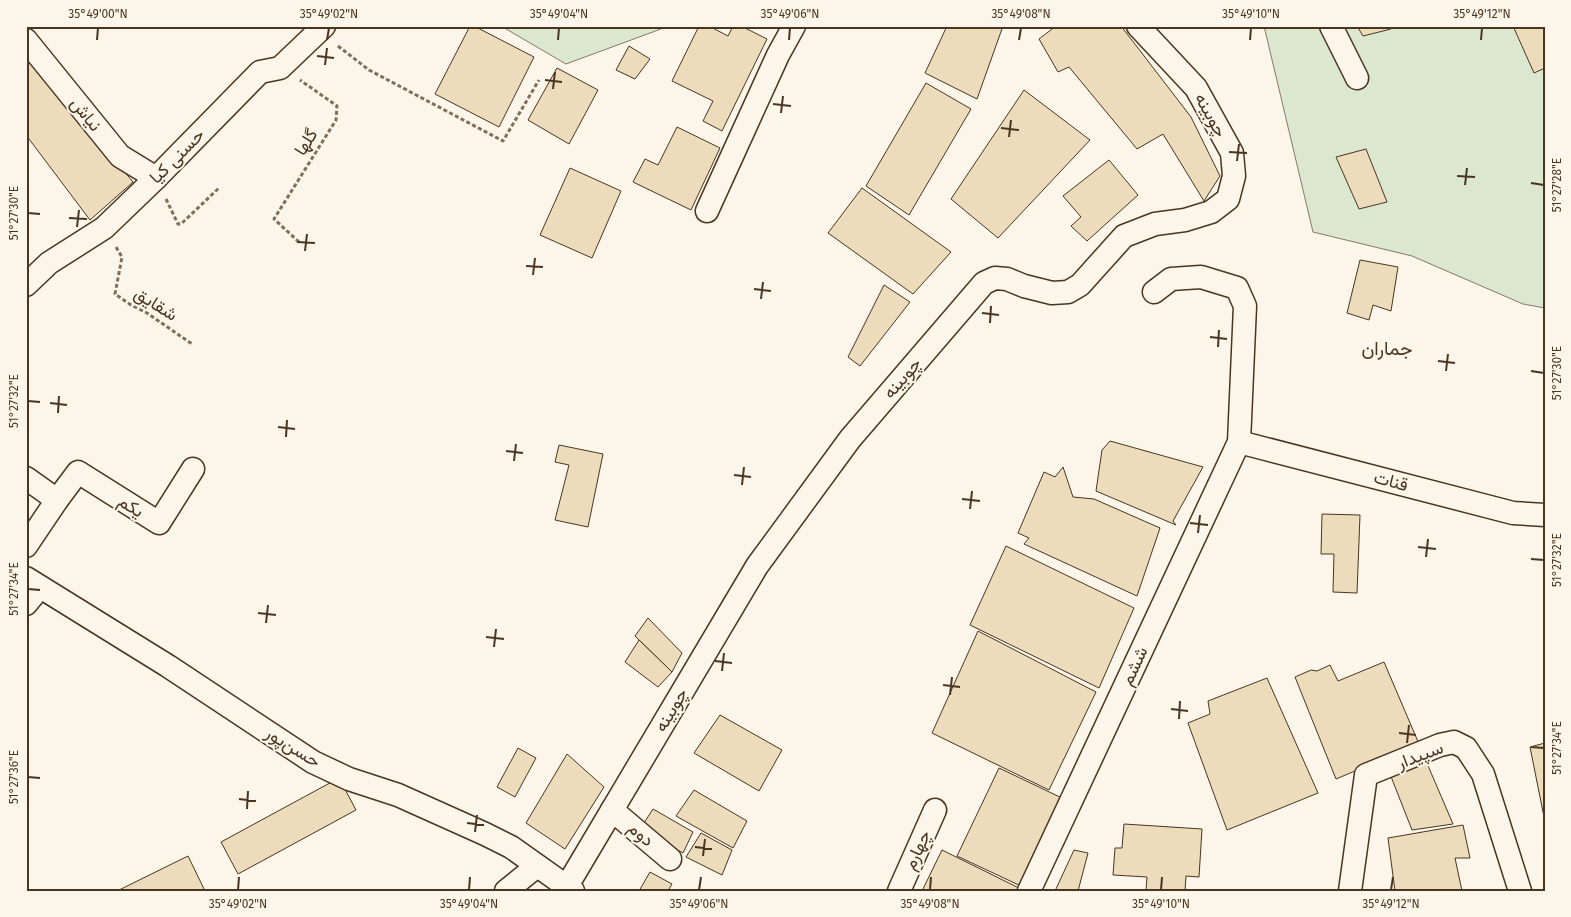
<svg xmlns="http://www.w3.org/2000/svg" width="1571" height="917" font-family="'Fira Sans',Vazirmatn,sans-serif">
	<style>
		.green { fill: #dce7d0; stroke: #887966 }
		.building { fill: #ecdcbc; stroke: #4a3520 }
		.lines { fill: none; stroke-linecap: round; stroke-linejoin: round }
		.street-casing { stroke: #4a3520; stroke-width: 25 }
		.path { stroke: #7f6f5c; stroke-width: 3; stroke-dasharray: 4 2.5; stroke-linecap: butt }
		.street { stroke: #fbf6e9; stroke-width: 22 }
		.ticks { fill: none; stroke: #4a3520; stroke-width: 2 }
		.labels { text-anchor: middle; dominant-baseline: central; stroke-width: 4; stroke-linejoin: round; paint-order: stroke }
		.street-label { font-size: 18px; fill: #4a3520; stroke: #fbf6e9 }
		.neighbourhood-label { font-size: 19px; fill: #4a3520; stroke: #fbf6e9 }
		.neatline { fill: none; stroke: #4a3520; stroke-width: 2 }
		.ticks-label { font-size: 12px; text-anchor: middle; fill: #4a3520 }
	</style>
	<rect width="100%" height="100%" fill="#fbf6e9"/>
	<g class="green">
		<path d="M501 26H669L566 64Z"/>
		<path d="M1264 26H1545V308L1523 304 1412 256 1313 232Z"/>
	</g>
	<g class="building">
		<path d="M470 26H474L534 57 499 127 435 94Z"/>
		<path d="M699 26H709L728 36 733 26H741L767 39 722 131 703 121 713 101 672 81Z"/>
		<path d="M947 26H1003L977 99 925 73Z"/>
		<path d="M1056 26H1121L1191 117 1220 176 1204 201 1163 134 1137 149 1069 67 1058 72 1039 39Z"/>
		<path d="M1357 26H1390L1391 29 1363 36Z"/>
		<path d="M1513 26H1545V68L1534 73Z"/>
		<path d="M629 46 650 59 635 79 616 70Z"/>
		<path d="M26 52 133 182 90 220 26 135Z"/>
		<path d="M557 68 598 90 569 144 528 120Z"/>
		<path d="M926 83 971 109 909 215 866 186Z"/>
		<path d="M1024 90 1090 140 998 238 951 199Z"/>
		<path d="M677 127 720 148 691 210 633 182 645 159 658 165Z"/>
		<path d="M1366 149 1387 202 1359 209 1336 157Z"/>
		<path d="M1109 160 1138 195 1087 241 1071 226 1081 217 1063 196Z"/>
		<path d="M570 168 621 191 592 258 540 235Z"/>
		<path d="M862 188 951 252 913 294 828 233Z"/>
		<path d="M1360 260 1398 267 1391 311 1373 305 1369 320 1347 313Z"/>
		<path d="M884 285 910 302 860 366 848 357Z"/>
		<path d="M1110 441 1203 467 1173 521 1176 525 1096 491 1102 450Z"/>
		<path d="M559 445 603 454 588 527 555 520 569 465 555 462Z"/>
		<path d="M1063 467 1073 497 1094 499 1160 528 1137 596 1024 544 1029 538 1018 533 1044 472 1055 477Z"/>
		<path d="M1322 514 1360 515 1357 593 1333 592 1334 554H1321Z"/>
		<path d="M1006 546 1134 608 1099 688 970 625Z"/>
		<path d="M648 618 682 653 672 672 635 636Z"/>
		<path d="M978 631 1096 692 1049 790 932 733Z"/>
		<path d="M639 640 672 672 658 687 625 662Z"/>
		<path d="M1384 662 1419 744 1336 779 1295 677 1311 670 1317 671 1330 665 1338 681Z"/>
		<path d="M1267 678 1318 793 1227 830 1188 723 1210 714 1208 701Z"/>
		<path d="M720 715 782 750 759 791 694 753Z"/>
		<path d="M1545 743V822L1530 747Z"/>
		<path d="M518 748 536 758 515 797 497 787Z"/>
		<path d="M567 754 604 787 565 849 526 823Z"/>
		<path d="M1426 761 1453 824 1412 830 1390 774Z"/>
		<path d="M999 768 1064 799 1023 887 957 856Z"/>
		<path d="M339 778 356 810 238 874 221 842Z"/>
		<path d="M694 790 747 821 733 848 676 816Z"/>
		<path d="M653 809 693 832 683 853 640 829Z"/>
		<path d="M1124 824 1202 829 1199 877 1186 876 1185 891H1146L1147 877 1113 875 1115 848H1122Z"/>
		<path d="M1463 825 1470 858H1455L1462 891H1395L1388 838Z"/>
		<path d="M701 833 732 850 722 875 686 857Z"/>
		<path d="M942 850 1023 890 1022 891H922Z"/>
		<path d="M1074 850 1088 853 1078 891H1055Z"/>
		<path d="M188 856 205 891H117Z"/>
		<path d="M650 872 672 884 668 891H639Z"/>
	</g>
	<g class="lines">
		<defs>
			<g id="street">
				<path d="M1331 26 1357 78"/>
				<path d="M26 40 120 156 156 178"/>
				<path d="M707 211 778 55 794 26"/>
				<path d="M26 285 49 263 104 228 156 178 260 72 280 68 324 26"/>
				<path d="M1239 442 1513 513 1545 515"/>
				<path d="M26 478 57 500"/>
				<path d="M26 546 57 500 78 472 159 523 193 469"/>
				<path d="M26 578 168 666 313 762 349 779 398 795 485 834 511 847 573 891"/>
				<path d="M26 604 40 587"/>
				<path d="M612 810 670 859"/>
				<path d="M567 886 757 566 850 439 984 283 995 278 1007 279 1024 286 1052 293 1068 292 1080 285 1124 236 1155 224 1185 220 1211 212 1228 199 1234 176 1232 153 1196 88 1138 26"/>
				<path d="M506 891 537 866"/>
				<path d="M899 891 935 810"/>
				<path d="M1029 891 1239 442 1245 306 1237 288 1201 277 1171 279 1154 292"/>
				<path d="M1350 891 1366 775 1440 745 1454 742 1466 748 1483 774 1520 891"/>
			</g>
		</defs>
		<use href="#street" class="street-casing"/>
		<g class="path">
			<path d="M338 46 369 70 503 141 539 80"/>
			<path d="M166 199 178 224H181L220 187"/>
			<path d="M299 242 274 219 336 120 337 106 300 80"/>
			<path d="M116 247 122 257 115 294 131 305 147 313 192 344"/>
		</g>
		<use href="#street" class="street"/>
	</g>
	<path class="ticks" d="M97 40 98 28M327 40 329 28M558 40 559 28M789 40 790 28M1019 40 1021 28M1250 40 1251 28M1481 40 1482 28M317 56 334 58M325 65 327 48M545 80 562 82M553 89 555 72M773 104 791 106M781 113 783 96M1001 128 1019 130M1009 137 1011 120M1229 152 1247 153M1237 161 1239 144M1457 176 1475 177M1531 183 1544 185M1465 185 1467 168M28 213 40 214M69 218 87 219M77 227 79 210M297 242 315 243M305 251 307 234M526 266 543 267M533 275 535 258M754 289 771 291M761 299 763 282M982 313 999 315M990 323 991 306M1210 337 1227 339M1218 347 1219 330M1438 361 1455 363M1446 371 1448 354M1531 371 1544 373M28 401 40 402M50 403 67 405M58 413 59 396M278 427 295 429M286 437 287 420M506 451 523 453M514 461 516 444M734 475 751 477M742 485 744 467M962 499 980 501M970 509 972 491M1190 523 1208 525M1198 533 1200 515M1418 547 1436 549M1426 557 1428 539M1531 559 1544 560M28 589 40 590M258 613 276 615M266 623 268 605M486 637 504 639M494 647 496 629M715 661 732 663M722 671 724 653M943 685 960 687M950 695 952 677M1171 709 1188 711M1179 719 1180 701M1399 733 1416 735M1407 743 1409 725M1531 747 1544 748M28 777 40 778M239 799 256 801M247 809 248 791M467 823 484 825M475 832 477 815M695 847 712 849M703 856 705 839M238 890 239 877M469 890 470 877M699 890 701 877M930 890 931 877M1161 890 1162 877M1391 890 1393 877"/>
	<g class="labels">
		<g class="street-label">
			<text transform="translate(86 114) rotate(51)">نیاش</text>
			<text transform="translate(1211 115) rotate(61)">چوبینه</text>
			<text transform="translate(306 142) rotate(-58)">گلها</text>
			<text transform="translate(177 156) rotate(-45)">حسنی کیا</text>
			<text transform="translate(156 304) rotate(32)">شقایق</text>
			<text transform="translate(902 378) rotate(-49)">چوبینه</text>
			<text transform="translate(1391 481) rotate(15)">قنات</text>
			<text transform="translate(131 506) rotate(32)">یکم</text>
			<text transform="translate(1134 666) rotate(-65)">ششم</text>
			<text transform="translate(671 710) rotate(-59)">چوبینه</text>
			<text transform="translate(293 747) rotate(32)">حسن‌پور</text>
			<text transform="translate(1420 755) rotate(-21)">سپیدار</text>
			<text transform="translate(641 834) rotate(40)">دوم</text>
			<text transform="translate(917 850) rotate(-65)">چهارم</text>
		</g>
		<g class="neighbourhood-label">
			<text x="1387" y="348">جماران</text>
		</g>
	</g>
	<rect width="1571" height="917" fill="none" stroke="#fbf6e9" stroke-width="55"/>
	<rect x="28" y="28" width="1516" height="862" class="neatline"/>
	<g class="ticks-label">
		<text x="98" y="18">35°49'00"N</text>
		<text x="329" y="18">35°49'02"N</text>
		<text x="559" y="18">35°49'04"N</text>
		<text x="790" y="18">35°49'06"N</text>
		<text x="1021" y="18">35°49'08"N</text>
		<text x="1251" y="18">35°49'10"N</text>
		<text x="1482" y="18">35°49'12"N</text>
		<text transform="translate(1557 185) rotate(-90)" y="4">51°27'28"E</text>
		<text transform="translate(14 213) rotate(-90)" y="4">51°27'30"E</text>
		<text transform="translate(1557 373) rotate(-90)" y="4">51°27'30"E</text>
		<text transform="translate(14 401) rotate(-90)" y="4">51°27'32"E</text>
		<text transform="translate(1557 560) rotate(-90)" y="4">51°27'32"E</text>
		<text transform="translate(14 589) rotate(-90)" y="4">51°27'34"E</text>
		<text transform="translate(1557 748) rotate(-90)" y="4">51°27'34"E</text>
		<text transform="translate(14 777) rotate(-90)" y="4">51°27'36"E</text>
		<text x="238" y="908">35°49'02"N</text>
		<text x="469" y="908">35°49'04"N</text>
		<text x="699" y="908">35°49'06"N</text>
		<text x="930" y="908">35°49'08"N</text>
		<text x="1161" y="908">35°49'10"N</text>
		<text x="1391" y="908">35°49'12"N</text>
	</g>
</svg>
